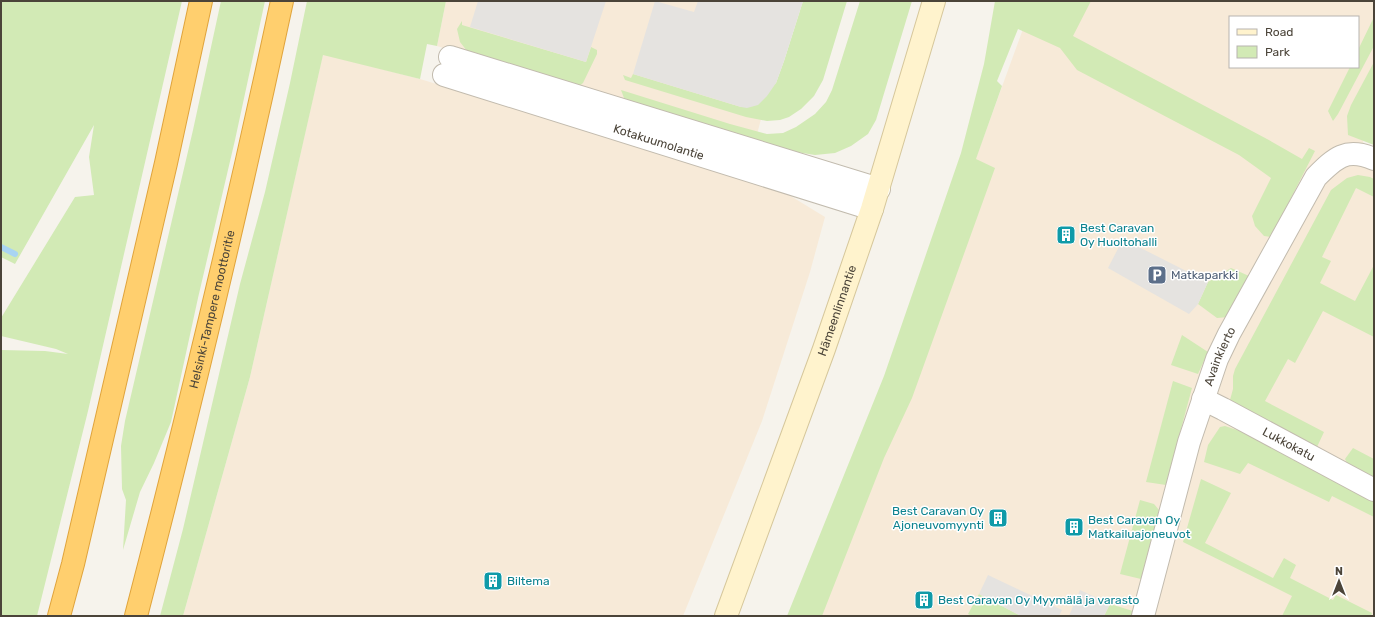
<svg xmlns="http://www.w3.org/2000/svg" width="1375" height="617" font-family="Rubik,sans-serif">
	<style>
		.commercial { fill: #f7ead8; fill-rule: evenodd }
		.green { fill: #d2eab5 }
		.parking { fill: #e5e3e0 }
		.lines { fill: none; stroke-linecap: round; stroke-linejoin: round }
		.stream { stroke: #a9d4f2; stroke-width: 6 }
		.minor-casing { stroke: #c2bbae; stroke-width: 24 }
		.secondary-casing { stroke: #d6c79b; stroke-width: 24 }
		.motorway-casing { stroke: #e0a43c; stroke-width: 24 }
		.minor { stroke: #fff; stroke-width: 22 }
		.secondary { stroke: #fff3cd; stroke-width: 22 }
		.motorway { stroke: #ffcf6e; stroke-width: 22 }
		.labels { text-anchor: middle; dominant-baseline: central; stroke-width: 3; stroke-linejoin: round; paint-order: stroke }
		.street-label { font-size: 12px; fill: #4b4439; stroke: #fff }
		.culture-label { font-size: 12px; fill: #0d838f; stroke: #fff; text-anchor: start }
		.service-label { font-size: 12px; fill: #4e5e75; stroke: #fff; text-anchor: start }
	</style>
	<rect width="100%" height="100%" fill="#f6f3ec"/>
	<g class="commercial">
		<path d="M446 1H803L767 96 755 142 437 46Z"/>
		<path d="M1039 1H1374V74L1356 108 1366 155 1374 159V616H801L861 474 1023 29ZM1230 17H1358V67H1230Z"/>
		<path d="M323 54 420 79 591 131 789 195 825 217 810 272 762 421 683 616H183L250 377Z"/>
	</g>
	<g class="green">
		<path d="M1 1H182L88 411 37 616H1V350L45 351 68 354 56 349 1 336V318L75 197 94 195 89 157 94 125 15 264 1 257Z"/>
		<path d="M221 1H265L235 140 198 298 171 422 154 463 140 492 123 550 126 500 122 489 121 446 125 421 193 130Z"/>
		<path d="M307 1H446L437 46 427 44 420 79 323 55 250 377 183 616H160L183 529 240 284 265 192 290 83Z"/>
		<path d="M803 1H847L823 80 814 96 801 109 789 117 780 120 767 121 746 117 625 80 623 75 631 78 633 74 741 107 776 83 784 61Z"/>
		<path d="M860 1H912L876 120 868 134 851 146 835 153 815 155 784 150 630 105 624 98 621 90 730 124 767 134 783 133 796 127 815 114 826 102 832 90Z"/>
		<path d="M995 1H1091L1073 36 1267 139 1302 159 1309 148 1315 151 1271 237 1264 236 1255 226 1252 216 1271 178 1239 155 1077 70 1060 48 1018 29 997 81 1002 86 976 159 995 168 912 398 884 458 822 616H787L884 376 961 153 984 64Z"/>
		<path d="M1374 17V46L1338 114 1333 121 1328 111 1350 67H1358V50Z"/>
		<path d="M462 21V25L586 62 591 47 597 50V54L583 83 578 87 467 51 460 42 457 29Z"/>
		<path d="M1374 62V145L1348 135 1347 116 1351 105Z"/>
		<path d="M1358 175 1370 177 1374 179V197L1356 188 1322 257 1331 261 1320 283 1355 301 1374 265V337L1323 311 1295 363 1288 359 1265 401 1324 432 1317 447 1230 400 1233 389V376L1235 369 1331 190 1347 178Z"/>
		<path d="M1231 268 1249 276 1228 317 1217 318 1198 304 1208 282Z"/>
		<path d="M1182 335 1208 352 1198 374 1171 365Z"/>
		<path d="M1173 381 1192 388 1166 485 1146 482Z"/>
		<path d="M1225 426 1243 432 1374 501V517L1332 496 1329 502 1248 463 1240 474 1204 462 1208 445 1220 427Z"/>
		<path d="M1353 448 1374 459V477L1347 463 1345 459Z"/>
		<path d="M1201 479 1231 493 1205 543 1273 578 1284 558 1296 565 1290 578 1333 600 1336 595 1372 613 1371 616H1282L1292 596 1183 542Z"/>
		<path d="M1140 500 1154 504 1159 510 1141 579 1120 574Z"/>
		<path d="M979 594 1021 616H972L968 614Z"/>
		<path d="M1110 604 1133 611 1132 616H1104Z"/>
	</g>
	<g class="parking">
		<path d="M478 1H606L586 62 470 27Z"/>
		<path d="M655 1 694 12 698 1H803L784 61 776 83 767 96 758 105 747 108 741 107 633 74Z"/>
		<path d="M1123 239 1208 282 1198 304 1189 314 1108 268Z"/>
		<path d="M988 575 1062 610 1059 616H1021L979 594Z"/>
		<path d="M1080 590 1110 604 1104 616H1069Z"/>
	</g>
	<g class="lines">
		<path class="stream" d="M1 247 15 254"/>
		<defs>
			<g id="minor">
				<path d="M450 57 879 189"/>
				<path id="s1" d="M444 75 872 209"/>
				<path id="s2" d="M1203 399 1223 409 1374 490"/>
				<path id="s3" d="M1143 616 1189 442 1217 359 1229 334 1316 177C1335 158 1346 147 1374 159"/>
			</g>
			<g id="secondary">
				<path id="s4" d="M726 616 824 349 872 209 934 1"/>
			</g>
			<g id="motorway">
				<path d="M59 616 73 564 166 163 201 1"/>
				<path id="s5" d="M136 616C189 412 238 207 282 1"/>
			</g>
		</defs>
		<use href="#minor" class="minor-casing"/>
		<use href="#secondary" class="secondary-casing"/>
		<use href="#motorway" class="motorway-casing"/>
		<use href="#minor" class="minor"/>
		<use href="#secondary" class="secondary"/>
		<use href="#motorway" class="motorway"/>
	</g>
	<defs>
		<symbol id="building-square" viewBox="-11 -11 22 22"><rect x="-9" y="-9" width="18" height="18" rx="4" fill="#0f9aa8" stroke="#fff"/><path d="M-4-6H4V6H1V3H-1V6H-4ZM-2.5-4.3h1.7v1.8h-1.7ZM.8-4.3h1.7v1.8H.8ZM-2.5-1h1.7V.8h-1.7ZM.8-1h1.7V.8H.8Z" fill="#fff"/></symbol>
		<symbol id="parking-square" viewBox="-11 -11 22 22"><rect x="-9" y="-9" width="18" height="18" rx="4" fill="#5c6f8a" stroke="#fff"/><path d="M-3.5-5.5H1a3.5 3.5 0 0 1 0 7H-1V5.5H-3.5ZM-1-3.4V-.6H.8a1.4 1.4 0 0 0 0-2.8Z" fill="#fff"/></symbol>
	</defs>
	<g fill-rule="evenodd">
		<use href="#building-square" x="1055" y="224" width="22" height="22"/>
		<use href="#parking-square" x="1146" y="264" width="22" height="22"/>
		<use href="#building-square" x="987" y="507" width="22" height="22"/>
		<use href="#building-square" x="1063" y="516" width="22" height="22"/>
		<use href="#building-square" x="482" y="570" width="22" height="22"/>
		<use href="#building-square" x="913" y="589" width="22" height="22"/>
	</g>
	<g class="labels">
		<g class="street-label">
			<text stroke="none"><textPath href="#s1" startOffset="225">Kotakuumolantie</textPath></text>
			<text stroke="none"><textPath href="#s5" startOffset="316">Helsinki-Tampere moottoritie</textPath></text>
			<text stroke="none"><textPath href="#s4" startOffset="325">Hämeenlinnantie</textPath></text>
			<text stroke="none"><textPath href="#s3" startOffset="271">Avainkierto</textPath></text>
			<text stroke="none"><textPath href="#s2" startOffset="97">Lukkokatu</textPath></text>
		</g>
		<g class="culture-label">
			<text x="1080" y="228">Best Caravan<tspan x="1080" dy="14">Oy Huoltohalli</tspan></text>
			<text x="984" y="511" text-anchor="end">Best Caravan Oy<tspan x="984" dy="14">Ajoneuvomyynti</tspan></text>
			<text x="1088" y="520">Best Caravan Oy<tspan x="1088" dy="14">Matkailuajoneuvot</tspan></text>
			<text x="507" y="581">Biltema</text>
			<text x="938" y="600">Best Caravan Oy Myymälä ja varasto</text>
		</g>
		<g class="service-label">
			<text x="1171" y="275">Matkaparkki</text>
		</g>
	</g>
	<rect width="1375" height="617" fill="none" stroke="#4b4439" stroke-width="4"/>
	<rect x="1229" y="16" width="130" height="52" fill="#ffffff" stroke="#b7b4b0"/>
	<rect x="1237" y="29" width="20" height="6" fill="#fff3cd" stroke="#b7b4b0"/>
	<text x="1265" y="36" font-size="12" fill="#4b4439">Road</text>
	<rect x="1237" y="46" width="20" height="12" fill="#d2eab5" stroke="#b7b4b0"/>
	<text x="1265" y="56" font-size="12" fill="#4b4439">Park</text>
	<g transform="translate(1339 581)" stroke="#ffffff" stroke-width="3" paint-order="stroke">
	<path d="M0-3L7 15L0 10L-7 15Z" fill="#4b4439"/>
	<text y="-6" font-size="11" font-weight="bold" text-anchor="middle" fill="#4b4439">N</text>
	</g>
</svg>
